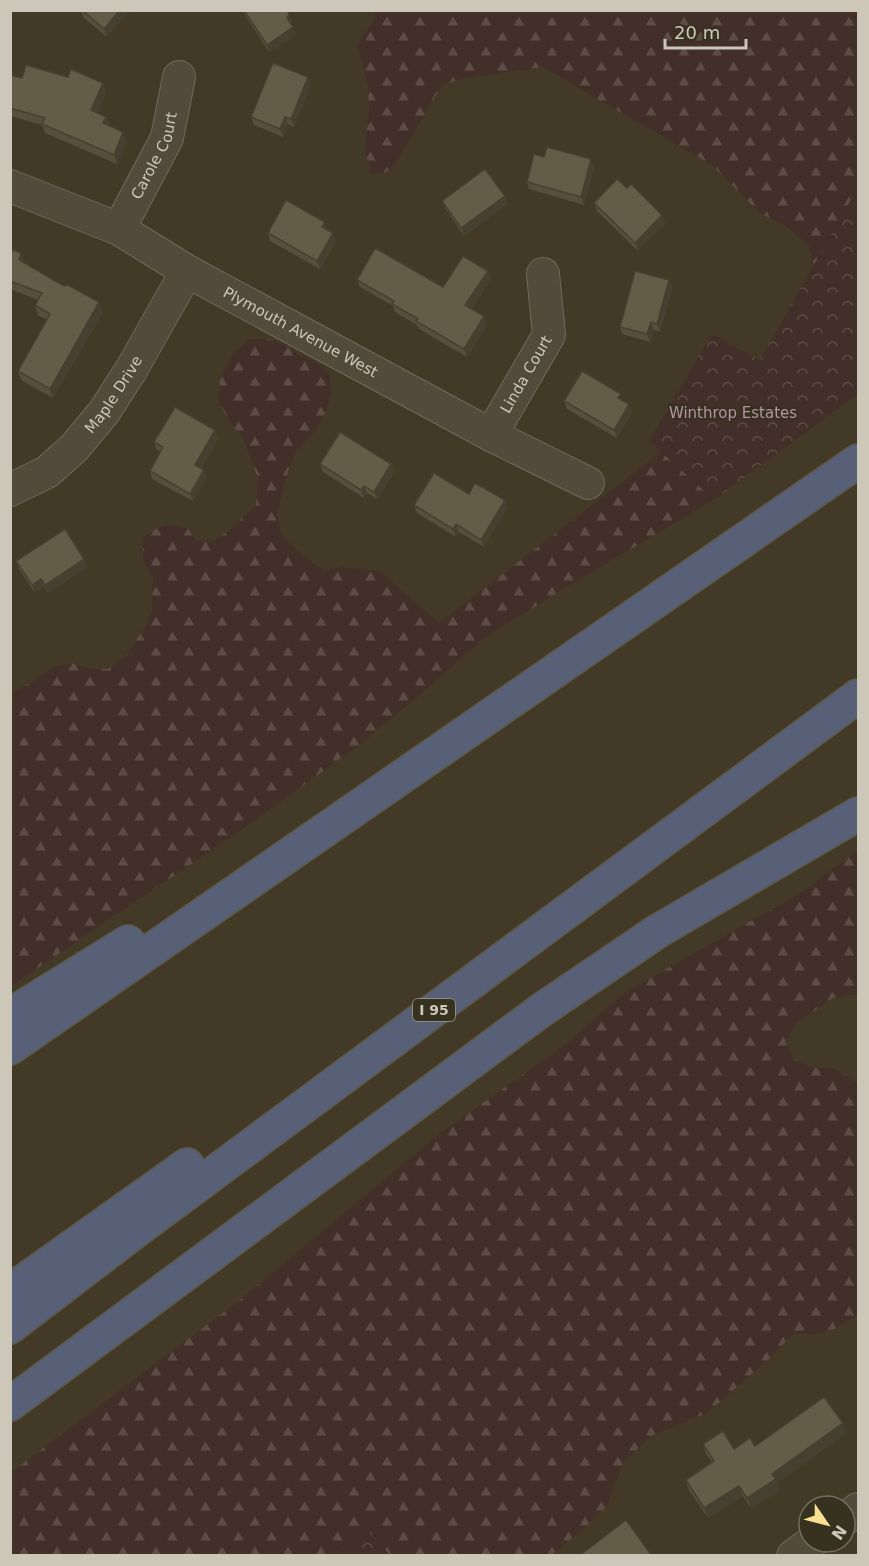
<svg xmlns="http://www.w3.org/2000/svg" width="869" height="1566" font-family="'DejaVu Sans',sans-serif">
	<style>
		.forest { fill: url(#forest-firs) }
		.park { fill: url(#park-crowns) }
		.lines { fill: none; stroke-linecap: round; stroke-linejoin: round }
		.minor-casing { stroke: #6f6a59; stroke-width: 34 }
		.motorway-casing { stroke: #5c5746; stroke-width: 36 }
		.minor { stroke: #524b3b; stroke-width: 32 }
		.motorway { stroke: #586077; stroke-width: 33 }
		.wall { fill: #564f3c }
		.shaded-wall { fill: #464031 }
		.building { fill: #645c46; stroke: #464031; stroke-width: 1.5 }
		.labels { text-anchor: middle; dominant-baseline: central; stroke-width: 4.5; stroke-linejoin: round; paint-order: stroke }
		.shield { fill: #373120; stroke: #9f9a8a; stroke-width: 1.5 }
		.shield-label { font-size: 14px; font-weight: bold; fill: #ccc7b8 }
		.street-label { font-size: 15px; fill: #ccc7b8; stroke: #373120 }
		.park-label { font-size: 15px; fill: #b593a8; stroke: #373120 }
	</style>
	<defs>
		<pattern id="forest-firs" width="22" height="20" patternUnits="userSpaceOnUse" patternTransform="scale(1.5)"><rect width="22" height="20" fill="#432f29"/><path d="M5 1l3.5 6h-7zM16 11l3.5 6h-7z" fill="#5d4c46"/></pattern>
		<pattern id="park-crowns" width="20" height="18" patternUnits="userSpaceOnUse" patternTransform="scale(1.5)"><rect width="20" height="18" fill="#432f29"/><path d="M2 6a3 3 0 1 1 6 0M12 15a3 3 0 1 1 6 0" fill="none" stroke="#5d4c46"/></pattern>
	</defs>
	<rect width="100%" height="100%" fill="#423a27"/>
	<g class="forest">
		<path d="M375 11H858V394L714 500 560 591 483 639 420 695 358 746 233 836 11 986V694L16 690 32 682 55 666 73 663 85 668 108 669 126 656 146 625 152 610 153 578 143 560V538C162 523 164 524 187 528L196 540 211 542 230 530 256 505 258 478 251 459 242 436 229 421 218 400 220 378 233 354 249 339H268L285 345 300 355 316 362 330 375 331 392 327 410 315 431 297 450 289 468 277 514 282 536 304 556 324 570 344 567 380 571 439 623 661 452 696 436 779 385 797 295 814 265 809 246 787 227 760 213 712 165 542 67 463 79 442 85 394 166 384 173H371L365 151 369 110 368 85 357 45 374 19Z"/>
		<path d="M858 850V994L833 998 798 1022 785 1041 793 1058 813 1068H834L858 1083V1312L857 1315 837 1328 815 1334H793L769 1359 707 1413 651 1436 623 1463 607 1506 579 1533 551 1555H11L10 1473 236 1303 438 1135 566 1044 624 993 802 892Z"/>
	</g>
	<g class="park">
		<path d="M858 187V394L714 500 649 441 712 334 760 360Z"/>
		<path d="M367 1530 390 1555H331Z"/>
	</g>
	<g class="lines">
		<defs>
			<g id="minor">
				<path id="s1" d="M10 186 119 229 187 271 491 435 588 483"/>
				<path id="s2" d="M119 229 167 138 179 77"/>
				<path id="s3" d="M491 435 549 335 543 274"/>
				<path id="s4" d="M10 490 47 472 74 448 104 412 131 370 187 271"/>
				<path d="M845 1519 858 1509"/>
				<path d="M793 1556 812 1542"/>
			</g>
			<g id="motorway">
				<path d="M10 1015 128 942"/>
				<path d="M10 1048 858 461"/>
				<path d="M10 1291 187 1165"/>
				<path d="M10 1327 137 1230 858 696"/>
				<path d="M10 1404 540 1011 658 931 858 814"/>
			</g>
		</defs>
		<use href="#minor" class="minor-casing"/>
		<use href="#motorway" class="motorway-casing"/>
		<use href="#minor" class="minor"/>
		<use href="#motorway" class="motorway"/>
	</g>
	<g class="wall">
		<path d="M81 10H130L107 37 83 17Z"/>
		<path d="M242 10H287L296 35 269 52Z"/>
		<path d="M10 75 22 78 106 92 97 113 106 117 109 125 127 141 117 164 45 133 42 125 10 116Z"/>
		<path d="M311 85 294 127 288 124 283 137 254 125 251 117Z"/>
		<path d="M544 157 594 167 584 205 529 189 527 182Z"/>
		<path d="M627 188 665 223 638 251 597 211 594 203Z"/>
		<path d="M442 201 508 204 464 236 445 208Z"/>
		<path d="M328 230 336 241 320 269 270 241 268 233Z"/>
		<path d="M10 249 21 253 24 263 103 312 53 398 21 380 18 371 47 320 38 315 35 305 38 300 10 289Z"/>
		<path d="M488 271 491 279 471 309 487 324 467 357 419 329 417 325 395 312 393 306 360 287 357 280 443 287Z"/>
		<path d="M669 280 672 288 660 332 654 330 650 342 622 334 620 327Z"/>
		<path d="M564 401H623L632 412 617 438 567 409Z"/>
		<path d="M215 430 218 438 201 468 207 478 193 501 152 479 150 471 161 452 157 450 154 442Z"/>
		<path d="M320 464H391L394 472 377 499 367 493 364 498 323 472Z"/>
		<path d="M469 494 505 500 507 508 484 547 459 532 456 537 417 513 414 505Z"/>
		<path d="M84 559 87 567 48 593 44 586 35 593 19 569 16 561Z"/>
		<path d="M846 1433 777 1483 780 1490 751 1508 743 1496 708 1518 689 1490 686 1480 712 1462 706 1454 703 1444 734 1449Z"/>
	</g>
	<g class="shaded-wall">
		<path d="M120 10H130L107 37 104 29Z"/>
		<path d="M289 14 292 21 290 26 287 18Z"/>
		<path d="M293 27 296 35 269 52 267 45Z"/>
		<path d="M308 77 311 85 294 127 291 119Z"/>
		<path d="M103 83 106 92 94 119 91 110Z"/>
		<path d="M106 117 109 126 103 123Z"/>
		<path d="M285 117 288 124 283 137 280 129Z"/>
		<path d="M123 132 127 141 117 164 114 155Z"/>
		<path d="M591 159 594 167 584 205 581 197Z"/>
		<path d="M505 196 508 204 464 236 461 228Z"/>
		<path d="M662 215 665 223 638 251 635 243Z"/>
		<path d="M325 222 328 230 325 235 322 227Z"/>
		<path d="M333 233 336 241 320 269 317 261Z"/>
		<path d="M21 253 25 262 22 269 19 260Z"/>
		<path d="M488 271 491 279 468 313 465 305Z"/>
		<path d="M669 280 672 288 660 332 657 324Z"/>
		<path d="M99 302 103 312 53 398 50 389Z"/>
		<path d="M484 316 487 324 467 357 464 349Z"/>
		<path d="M651 322 654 330 650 342 647 334Z"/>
		<path d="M629 404 632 412 617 438 614 430Z"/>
		<path d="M215 430 218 438 198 473 195 465Z"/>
		<path d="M391 464 394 472 377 499 374 492Z"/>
		<path d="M204 470 207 478 193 501 190 494Z"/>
		<path d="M364 486 367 493 364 498 361 490Z"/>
		<path d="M505 500 507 508 484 547 481 540Z"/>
		<path d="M456 524 459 532 456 537 453 529Z"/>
		<path d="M84 559 87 567 48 593 45 585Z"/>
		<path d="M41 579 44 586 35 593 32 585Z"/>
		<path d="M843 1423 846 1433 777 1483 780 1490 751 1508 747 1498 772 1474Z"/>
		<path d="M739 1486 743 1496 708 1518 704 1508Z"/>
	</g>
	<g class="building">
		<path d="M82 10H120L104 29Z"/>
		<path d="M244 10H287L289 14 287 18 293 27 267 45Z"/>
		<path d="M273 63 308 77 291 119 285 117 280 129 251 117Z"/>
		<path d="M26 65 68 77 71 69 103 83 91 110 106 117 103 123 123 132 114 155 42 124 45 118 10 108V75L22 78Z"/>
		<path d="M547 147 591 159 581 197 527 182 534 154 544 157Z"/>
		<path d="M485 169 505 196 461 228 442 201Z"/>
		<path d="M617 179 627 188 631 184 662 215 635 243 594 203Z"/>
		<path d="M286 200 325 222 322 227 333 233 317 261 268 233Z"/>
		<path d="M375 248 443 287 463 256 488 271 465 305 484 316 464 349 416 321 418 319 392 304 394 301 357 280Z"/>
		<path d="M10 249 21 253 19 260 64 286 68 285 99 302 50 389 18 371 50 314 35 305 42 293 10 281Z"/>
		<path d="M635 271 669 280 657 324 651 322 647 334 620 327Z"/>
		<path d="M582 371 621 394 618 398 629 404 614 430 564 401Z"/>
		<path d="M175 407 215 430 195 465 204 470 190 494 150 471 163 447 154 442Z"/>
		<path d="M340 432 391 464 374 492 364 486 361 490 320 464Z"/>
		<path d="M434 473 469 494 475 483 505 500 481 540 456 524 453 529 414 505Z"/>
		<path d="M65 529 84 559 45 585 41 579 32 585 16 561Z"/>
		<path d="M824 1397 843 1423 772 1474 776 1479 747 1498 739 1486 704 1508 686 1480 714 1461 703 1444 723 1431 734 1449 750 1438 755 1446Z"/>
		<path d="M626 1520 652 1556H579Z"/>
	</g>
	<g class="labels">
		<rect class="shield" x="413" y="999" width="42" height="22" rx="4.5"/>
		<g class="shield-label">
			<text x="434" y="1010">I 95</text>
		</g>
		<g class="street-label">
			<text stroke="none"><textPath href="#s2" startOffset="82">Carole Court</textPath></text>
			<text stroke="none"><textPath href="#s1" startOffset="326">Plymouth Avenue West</textPath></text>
			<text stroke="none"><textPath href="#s3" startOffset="70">Linda Court</textPath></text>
			<text stroke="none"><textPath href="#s4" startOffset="144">Maple Drive</textPath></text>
		</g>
		<g class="park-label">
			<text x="733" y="413">Winthrop Estates</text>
		</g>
	</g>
	<rect width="869" height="1566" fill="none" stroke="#ccc7b8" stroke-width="24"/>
	<g transform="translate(827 1524) rotate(125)"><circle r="28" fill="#373120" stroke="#736d5d" stroke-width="1.5"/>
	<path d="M0-4.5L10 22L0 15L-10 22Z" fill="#f8df91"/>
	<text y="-9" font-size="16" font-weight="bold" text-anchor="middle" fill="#ccc7b8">N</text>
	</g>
	<path d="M665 39v9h81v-9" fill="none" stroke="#ccc7b8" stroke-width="3"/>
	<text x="674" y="39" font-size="18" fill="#ccc7b8" stroke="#373120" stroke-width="4.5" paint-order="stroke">20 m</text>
</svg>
